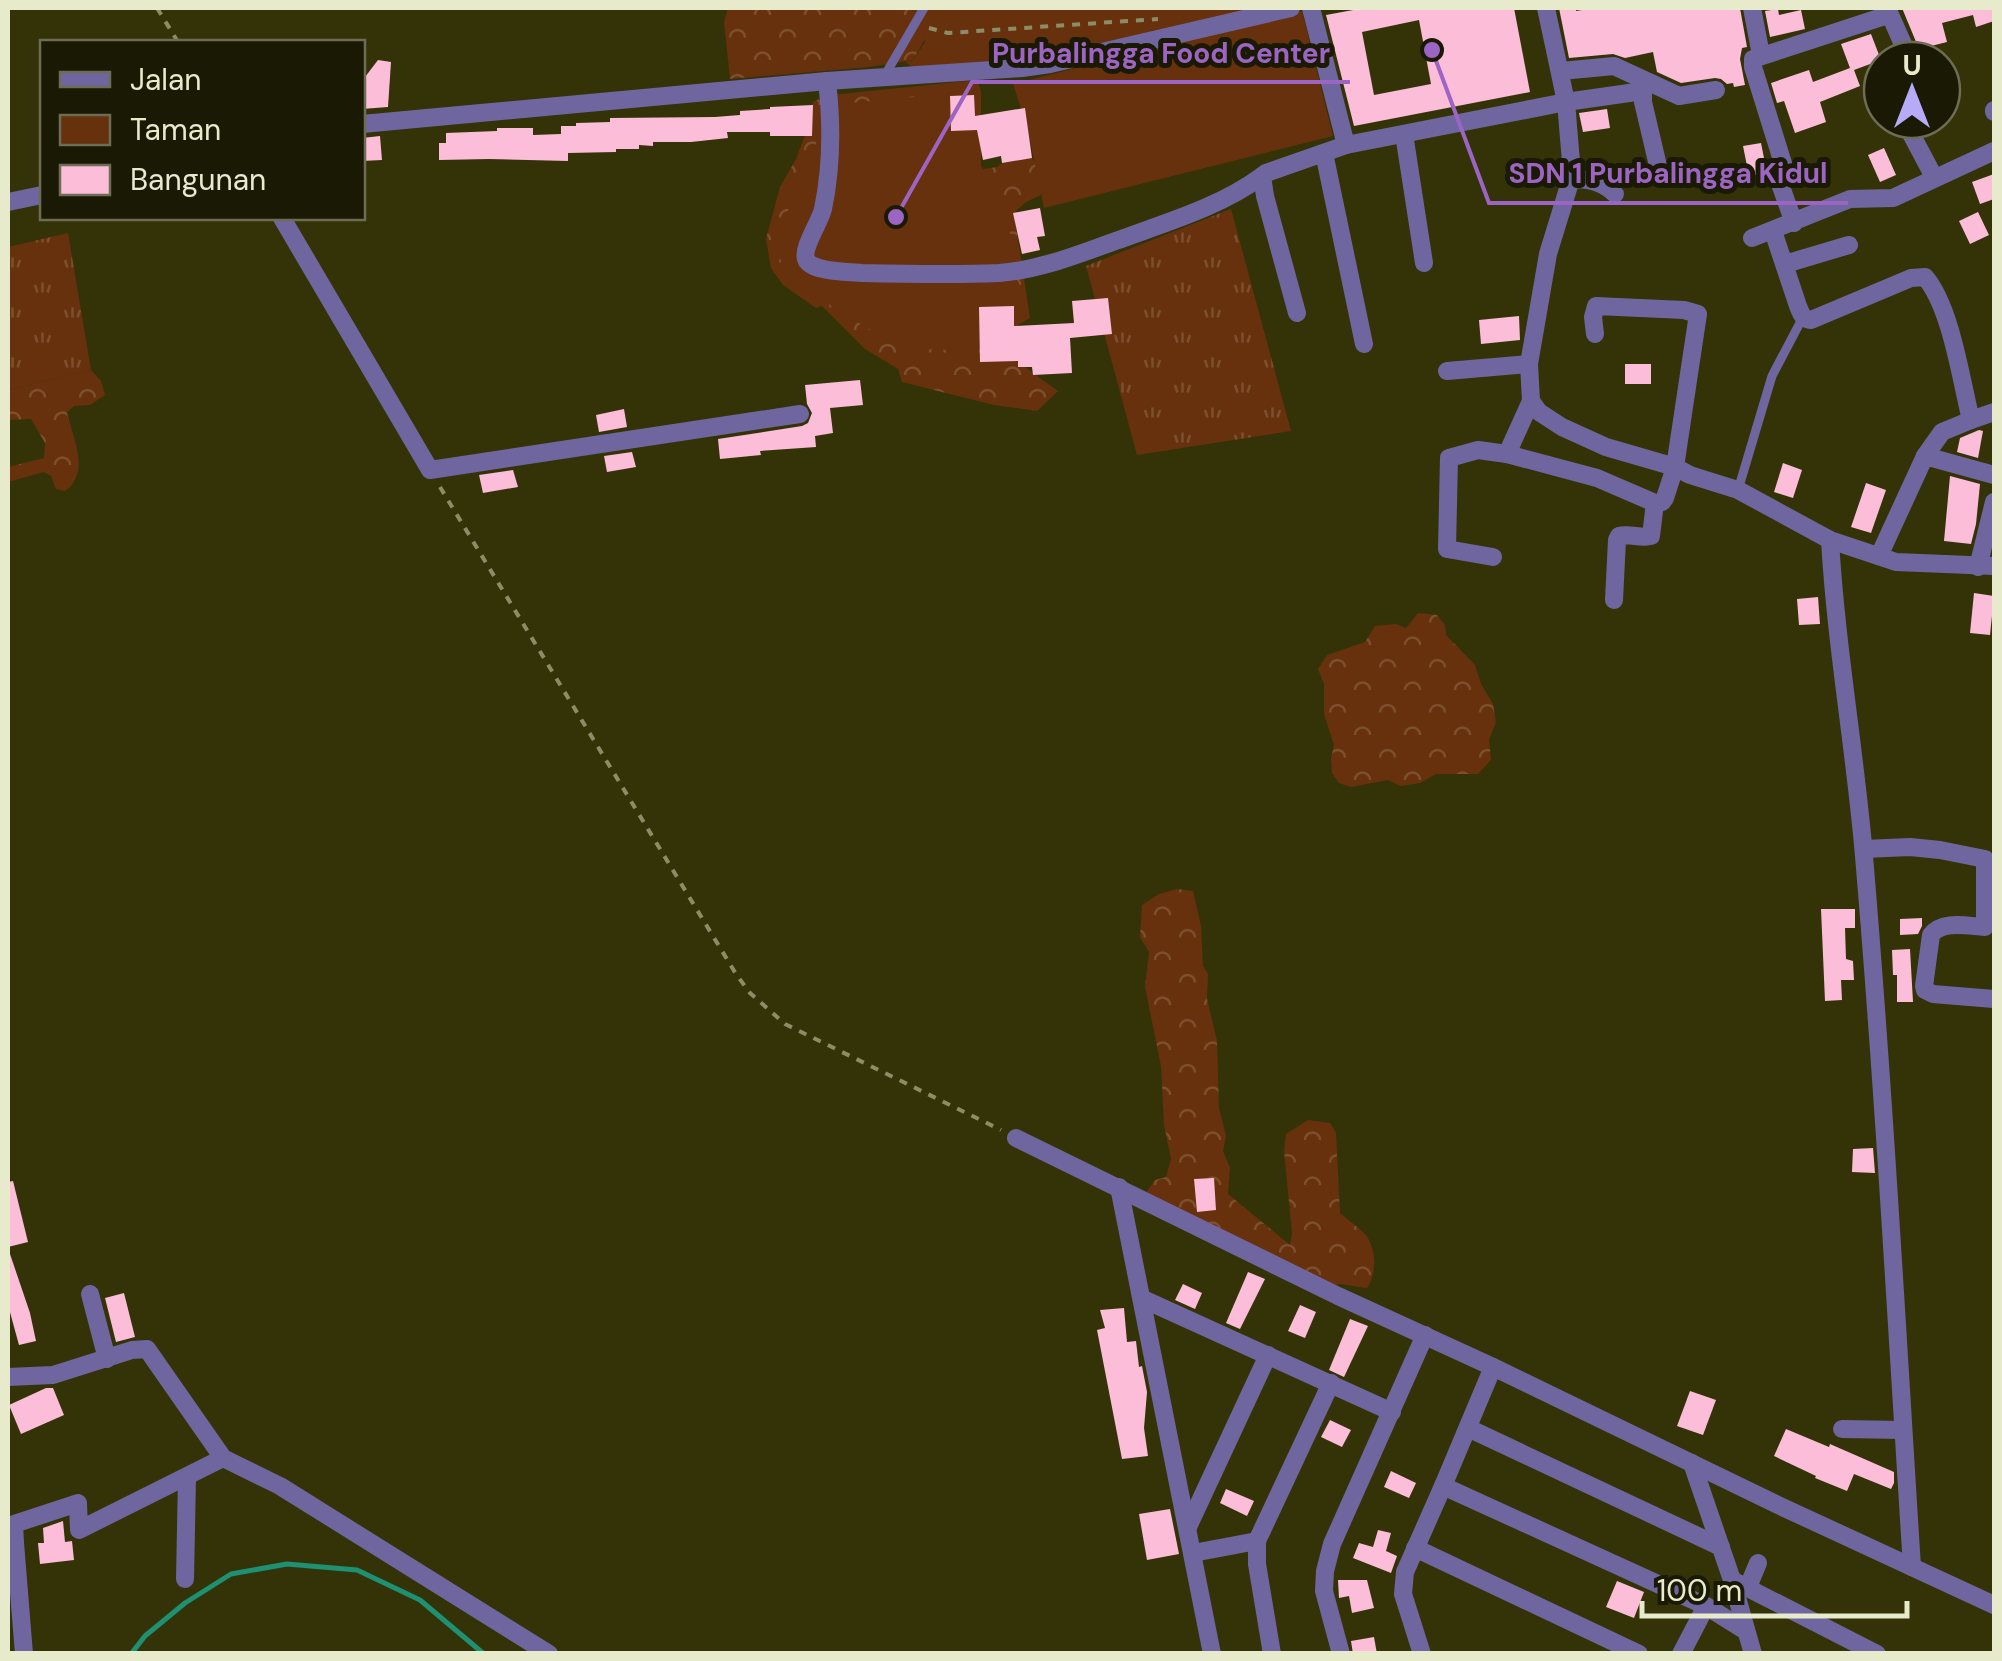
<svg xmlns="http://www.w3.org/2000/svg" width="2002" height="1661" font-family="'DM Sans',sans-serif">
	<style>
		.grass { fill: url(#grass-tufts) }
		.forest { fill: url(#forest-crowns) }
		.park { fill: #66310c }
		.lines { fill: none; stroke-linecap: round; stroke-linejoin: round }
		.stream { stroke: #1e9173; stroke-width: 5 }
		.building { fill: #fcbdd9; fill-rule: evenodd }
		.path { stroke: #8c8d67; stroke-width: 4; stroke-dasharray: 8 8; stroke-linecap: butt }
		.lane { stroke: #6f669f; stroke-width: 9 }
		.street { stroke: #6f669f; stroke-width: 18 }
		.leader { fill: none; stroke: #9c65c3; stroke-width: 4 }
		.callout-dot { fill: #9c65c3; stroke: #1a1a04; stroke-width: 4 }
		.callout-label { font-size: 28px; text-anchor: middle; font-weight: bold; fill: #9c65c3; stroke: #1a1a04; stroke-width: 10; stroke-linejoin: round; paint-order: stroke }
	</style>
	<defs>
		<pattern id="grass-tufts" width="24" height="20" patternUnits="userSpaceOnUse" patternTransform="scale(2.5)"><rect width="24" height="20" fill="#66310c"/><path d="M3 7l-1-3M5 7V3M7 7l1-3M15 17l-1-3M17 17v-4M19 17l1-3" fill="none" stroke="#7c4f2e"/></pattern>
		<pattern id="forest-crowns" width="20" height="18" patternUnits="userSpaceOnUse" patternTransform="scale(2.5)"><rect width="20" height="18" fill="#66310c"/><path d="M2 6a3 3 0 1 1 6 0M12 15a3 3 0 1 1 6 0" fill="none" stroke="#7c4f2e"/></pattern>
	</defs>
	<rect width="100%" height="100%" fill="#333307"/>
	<g class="grass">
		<path d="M1231 209 1291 431 1137 455 1086 266Z"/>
		<path d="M68 233 91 370 8 390V247Z"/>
	</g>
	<g class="forest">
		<path d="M728 8H943L913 60 869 67 730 79 724 22Z"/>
		<path d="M977 80 981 91V167L983 169 997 167 1013 155 1032 158 1043 176 1041 195 1026 202 1014 213 1030 318 1006 331 1007 354 1058 391 1037 411 994 405 902 382 898 369 865 349 822 306 816 308 783 285 771 268 766 239 780 187 796 159 807 130 813 102 819 99 824 108 844 110 831 95Z"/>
		<path d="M91 370 101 381 105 395 90 405 74 406 67 412C73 439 91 473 65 491L56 489 51 476 44 472 8 482V467L44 458 45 443 31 419 8 420V390Z"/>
		<path d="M1418 613 1437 615 1445 625 1446 635 1475 665 1481 684 1493 704 1496 722 1489 740 1491 760 1478 774H1436L1420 783 1401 786 1388 780 1351 787 1339 783 1332 773 1331 759 1334 745 1324 714V684L1318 669 1327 655 1365 642 1375 626 1396 624 1406 628Z"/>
		<path d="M1177 889 1193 891 1201 926 1203 966 1208 974 1207 999 1217 1041 1219 1108 1226 1136 1223 1151 1230 1168 1228 1194 1290 1245 1292 1233 1284 1151 1286 1134 1308 1120 1330 1123 1336 1133 1340 1213C1348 1220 1358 1227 1365 1234 1377 1249 1377 1273 1367 1288L1340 1284 1322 1288 1146 1193 1155 1180 1166 1177 1171 1159 1164 1125 1161 1066 1145 987 1149 952 1140 937 1142 905 1159 894Z"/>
	</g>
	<g class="park">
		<path d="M918 8H1278L1045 60 916 70 905 62 913 60 925 42Z"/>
		<path d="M1302 11 1333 136 1044 208 1028 131 1013 84Z"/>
		<path d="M981 91V166L999 190 1008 221 1017 279 1030 318 968 351 927 349 891 342 834 308 811 289 788 276 776 250 787 213 802 175 816 147 818 106Z"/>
	</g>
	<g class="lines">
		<path class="stream" d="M131 1654 145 1636 185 1603 231 1574 287 1564 357 1570 420 1600 484 1654"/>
	</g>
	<g class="building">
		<path d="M1364 8H1514L1530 92 1354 126 1326 15ZM1419 20 1431 84 1374 95 1362 32Z"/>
		<path d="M1559 8H1576V11L1594 8H1740L1747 47 1742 48 1740 59 1745 85 1734 87 1733 83 1727 84 1721 79 1715 78 1681 83 1657 72 1653 52 1625 58 1613 54 1569 58Z"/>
		<path d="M1902 8H1992L1994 21 1976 27 1973 15 1942 23 1947 42 1919 49Z"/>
		<path d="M1778 9 1779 15 1801 10 1805 29 1770 37 1765 11Z"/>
		<path d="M1871 34 1881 60 1854 70 1860 86 1820 102 1826 122 1795 133 1784 101 1777 103 1771 83 1809 70 1813 82 1850 68 1841 44Z"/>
		<path d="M378 60 391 62 388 107 362 109V81Z"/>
		<path d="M974 95 975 116 1025 108 1032 158 1002 163 1001 156 983 160 977 130 951 131 950 96Z"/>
		<path d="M813 105 812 136H770V132H727L728 138 691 142H653V146L639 145V149H616V152L568 153V161L489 159 439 160V143H446V133L497 131V128H533V135L561 134V126H576V123L610 122V118L715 117 740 115V111L770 109V107Z"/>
		<path d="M1607 109 1610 128 1583 132 1579 113Z"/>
		<path d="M380 136 382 160 362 161V138Z"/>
		<path d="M1761 143 1767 173 1749 176 1743 146Z"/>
		<path d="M1884 148 1896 175 1880 182 1868 155Z"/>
		<path d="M1994 174V199L1980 204 1972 182Z"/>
		<path d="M1040 208 1045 236 1037 237 1040 250 1022 254 1013 213Z"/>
		<path d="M1978 212 1989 235 1970 244 1959 221Z"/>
		<path d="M1108 298 1112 334 1070 338 1072 373 1033 375 1032 367H1018V361L980 362 979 307 1014 306V326L1074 323 1072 301Z"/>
		<path d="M1519 316 1520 340 1481 344 1479 320Z"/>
		<rect x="1625" y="364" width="26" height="20"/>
		<path d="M860 380 863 405 830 408 833 433 815 436 816 447 760 451 761 455 720 459 718 439 802 426 808 423 812 413 807 404 805 385Z"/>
		<path d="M624 409 627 427 599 432 596 415Z"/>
		<path d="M1979 430 1983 431 1978 458 1957 452 1960 438Z"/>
		<path d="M632 452 636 467 607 472 604 456Z"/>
		<path d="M1783 463 1802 470 1793 498 1774 492Z"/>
		<path d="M513 470 518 487 483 493 479 475Z"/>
		<path d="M1950 476 1980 484 1976 524 1971 544 1944 541Z"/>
		<path d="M1866 483 1886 490 1871 533 1851 527Z"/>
		<path d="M1974 593 1994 596 1990 635 1970 633Z"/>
		<path d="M1818 597 1820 624 1799 625 1797 599Z"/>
		<path d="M1821 909H1855V928H1845L1846 959 1853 961 1854 980H1841L1842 1000 1825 1001Z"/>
		<path d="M1922 918V926L1918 934 1900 935V919Z"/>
		<path d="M1910 949 1913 1002H1897V975H1893L1892 950Z"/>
		<path d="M1873 1148 1875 1173 1852 1172 1853 1149Z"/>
		<path d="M1214 1178 1216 1210 1197 1212 1194 1179Z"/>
		<path d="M13 1181 28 1242 8 1247V1182Z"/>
		<path d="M10 1254 30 1313 36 1341 19 1345 8 1305V1255Z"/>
		<path d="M1248 1272 1265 1279 1240 1329 1226 1323Z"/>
		<path d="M1183 1284 1202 1293 1195 1309 1175 1300Z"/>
		<path d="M124 1293 135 1337 116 1342 105 1298Z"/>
		<path d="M1300 1305 1316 1312 1305 1338 1288 1331Z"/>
		<path d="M1124 1308 1127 1342 1136 1341 1139 1367 1142 1366 1147 1392 1144 1428 1148 1456 1122 1459 1097 1330 1105 1328 1100 1310Z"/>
		<path d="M1350 1319 1368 1326 1344 1377 1329 1370Z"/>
		<path d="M46 1388H53L64 1415 21 1434 9 1405Z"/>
		<path d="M1690 1391 1716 1400 1703 1435 1677 1426Z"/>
		<path d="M1330 1420 1351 1430 1342 1447 1321 1437Z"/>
		<path d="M1786 1429 1829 1447 1830 1444 1894 1472V1483L1891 1489 1854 1474 1847 1491 1815 1478 1816 1476 1774 1456Z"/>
		<path d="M1391 1471 1416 1483 1409 1498 1384 1487Z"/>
		<path d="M1226 1489 1254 1501 1247 1516 1220 1503Z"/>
		<path d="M1170 1509 1179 1554 1147 1560 1139 1514Z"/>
		<path d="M63 1521 65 1542 72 1541 74 1560 40 1564 38 1543H44L43 1528Z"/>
		<path d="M1378 1530 1391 1533 1386 1551 1397 1556 1391 1573 1353 1558 1359 1543 1373 1547Z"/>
		<path d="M1338 1580H1367L1374 1608 1352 1613 1349 1596 1339 1598Z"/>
		<path d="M1617 1581 1644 1592 1634 1618 1606 1607Z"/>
		<path d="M1374 1637 1377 1654H1353L1351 1641Z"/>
	</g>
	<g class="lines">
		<g class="path">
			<path d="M157 8 178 42"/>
			<path d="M929 28 948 33 1158 19"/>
			<path d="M440 487 736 974 750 993 785 1024 1001 1130"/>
		</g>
		<g class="lane">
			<path d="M885 75 924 8"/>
			<path d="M1738 490 1772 376 1803 317"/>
		</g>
		<g class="street">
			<path d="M1311 8 1346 145 1566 102 1643 91"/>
			<path d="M1546 8 1566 102 1571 162V179L1548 254 1529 364 1531 401 1539 412 1562 427 1606 447 1675 467 1690 475 1738 490 1830 540 1896 562 1994 566"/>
			<path d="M1752 8 1761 55"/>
			<path d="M1887 8 1910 60"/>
			<path d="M1561 71 1614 66 1679 96 1716 90"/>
			<path d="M1643 80V102L1659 170"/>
			<path d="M827 81C832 124 832 166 823 209 820 222 802 248 806 259 810 272 850 272 862 273 907 274 954 275 999 273 1042 270 1084 252 1124 238 1171 221 1221 206 1262 176"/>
			<path d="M1994 110V112"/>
			<path d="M1910 120 1908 128 1934 177"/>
			<path d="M362 124 827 81 1022 68 1050 64 1291 8"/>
			<path d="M1404 134 1424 263"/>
			<path d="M1324 153 1364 344"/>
			<path d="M1571 179C1588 179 1602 181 1615 194"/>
			<path d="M8 202 42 195"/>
			<path d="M282 218 430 470 800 414"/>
			<path d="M1794 223 1779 181V176L1786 173 1753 67V59L1888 15"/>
			<path d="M1773 231 1798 306C1801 313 1802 319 1811 320L1911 278 1925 277C1951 307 1961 380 1971 420L1994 412"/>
			<path d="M1752 238 1850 199 1893 198 1994 151"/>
			<path d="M1785 264 1849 245"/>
			<path d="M1297 313 1265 196 1262 176 1266 173 1346 145"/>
			<path d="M1447 371 1529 364"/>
			<path d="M1507 454 1531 401"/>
			<path d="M1925 456 1942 432 1971 420"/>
			<path d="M1830 540C1836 646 1855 750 1864 856 1884 1093 1897 1330 1912 1567"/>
			<path d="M1879 556 1925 456 1994 475"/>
			<path d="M1493 557 1447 549 1449 458 1478 450 1507 454 1597 478 1655 503 1662 502 1665 498 1675 467 1698 314 1684 310 1596 306 1593 317 1595 334"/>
			<path d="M1978 567 1994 502"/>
			<path d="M1614 600 1617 540 1619 536C1630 533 1641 539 1651 536L1655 503"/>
			<path d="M1864 849 1910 847 1940 850 1985 859V927C1967 926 1942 920 1931 935L1924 986 1925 990 1933 994 1994 999"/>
			<path d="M1016 1138 1338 1296 1493 1367 1778 1505 1994 1605"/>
			<path d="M1119 1187 1212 1654"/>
			<path d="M90 1294 107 1359"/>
			<path d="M1143 1299 1392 1412"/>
			<path d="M1493 1367 1443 1486 1706 1606 1746 1631"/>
			<path d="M8 1377 53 1375 132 1350 147 1349 223 1458 280 1486 549 1654"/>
			<path d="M1468 1428 1721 1547"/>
			<path d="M1842 1429 1903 1430"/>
			<path d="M1692 1463 1732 1580 1753 1654"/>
			<path d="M1188 1527 1268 1355"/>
			<path d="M8 1542 15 1543 14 1524 78 1503 79 1530 223 1458"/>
			<path d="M15 1543 24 1654"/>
			<path d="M1415 1548 1639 1654"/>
			<path d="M1193 1553 1257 1541"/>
			<path d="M185 1579 187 1478"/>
			<path d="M1732 1580 1877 1654"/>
			<path d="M1748 1587 1758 1563"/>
			<path d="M1272 1654 1257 1564V1541L1331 1383"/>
			<path d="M1341 1654 1324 1591 1325 1571 1332 1544 1425 1335"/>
			<path d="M1422 1654 1403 1594 1405 1572 1443 1486"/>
			<path d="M1681 1654 1706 1606"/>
		</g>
	</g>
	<path class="leader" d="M896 217L972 82H1350M1432 50L1489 203H1848"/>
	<g class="callout-dot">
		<circle cx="896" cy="217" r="10"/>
		<circle cx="1432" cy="50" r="10"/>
	</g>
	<g class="callout-label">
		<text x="1161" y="63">Purbalingga Food Center</text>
		<text x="1668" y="183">SDN 1 Purbalingga Kidul</text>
	</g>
	<rect width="2002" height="1661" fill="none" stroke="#e8eacc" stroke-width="20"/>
	<rect x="40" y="40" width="325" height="180" fill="#1a1a04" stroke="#6c6d54" stroke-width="2.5"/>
	<rect x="60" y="72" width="50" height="15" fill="#6f669f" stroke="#6c6d54" stroke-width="2.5"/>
	<text x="130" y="90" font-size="30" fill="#e8eacc">Jalan</text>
	<rect x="60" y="115" width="50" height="30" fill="#66310c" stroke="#6c6d54" stroke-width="2.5"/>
	<text x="130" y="140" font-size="30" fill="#e8eacc">Taman</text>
	<rect x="60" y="165" width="50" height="30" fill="#fcbdd9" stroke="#6c6d54" stroke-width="2.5"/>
	<text x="130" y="190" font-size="30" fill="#e8eacc">Bangunan</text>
	<g transform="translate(1912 90)"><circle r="48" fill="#1a1a04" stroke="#6c6d54" stroke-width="2.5"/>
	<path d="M0-8L18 38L0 25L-18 38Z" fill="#b7abf8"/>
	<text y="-15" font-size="28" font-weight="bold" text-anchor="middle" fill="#e8eacc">U</text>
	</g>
	<path d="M1642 1601v15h265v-15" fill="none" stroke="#e8eacc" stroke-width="5"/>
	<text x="1657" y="1601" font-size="30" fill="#e8eacc" stroke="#1a1a04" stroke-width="8" paint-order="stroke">100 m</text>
</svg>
